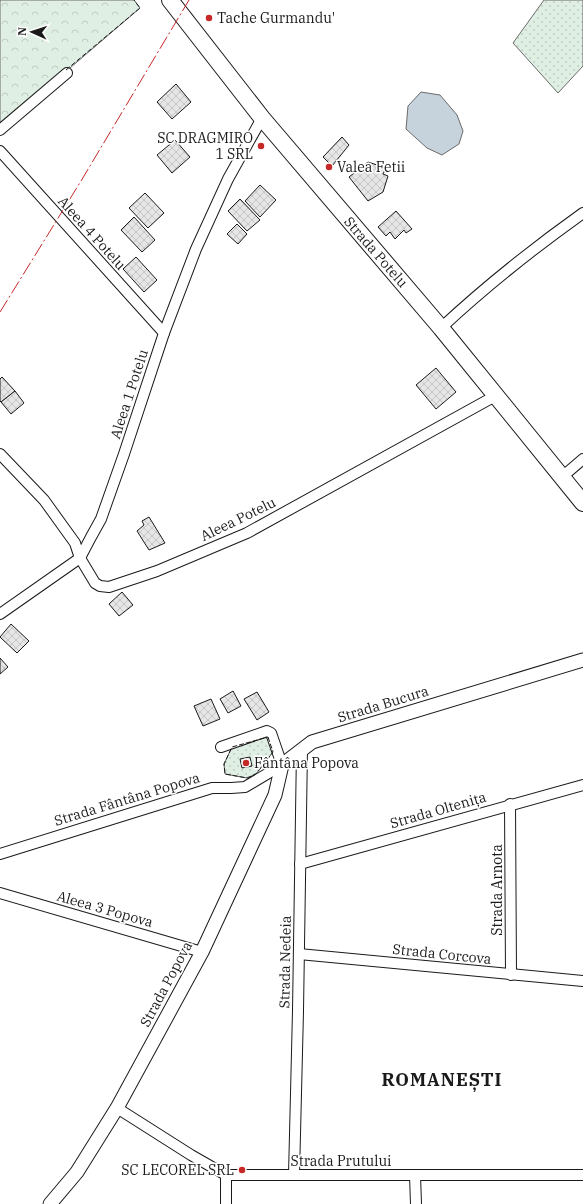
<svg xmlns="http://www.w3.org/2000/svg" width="583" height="1204" font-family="'IBM Plex Serif',serif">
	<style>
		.grass { fill: url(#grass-dots); stroke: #6a6a6a }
		.forest { fill: url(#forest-crowns); stroke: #6a6a6a }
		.water { fill: #c6d2dc; stroke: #6a6a6a }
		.building { fill: url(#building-cross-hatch); stroke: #1a1a1a }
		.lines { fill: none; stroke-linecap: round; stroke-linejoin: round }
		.minor-casing { stroke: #1a1a1a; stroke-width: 12 }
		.tertiary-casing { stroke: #1a1a1a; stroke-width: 15 }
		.primary-casing { stroke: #1a1a1a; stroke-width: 18 }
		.minor { stroke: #fff; stroke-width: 10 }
		.tertiary { stroke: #fff; stroke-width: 13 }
		.primary { stroke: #fff; stroke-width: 16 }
		.fence { stroke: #1a1a1a; stroke-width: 1; stroke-dasharray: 5 2; stroke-linecap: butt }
		.power { stroke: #c62828; stroke-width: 1; stroke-dasharray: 14 3 2 3; stroke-linecap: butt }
		.poi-dot { fill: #c62828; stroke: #fff; stroke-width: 1.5 }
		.labels { text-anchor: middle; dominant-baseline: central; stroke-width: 3; stroke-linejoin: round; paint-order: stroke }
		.poi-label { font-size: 14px; fill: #1a1a1a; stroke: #fff; text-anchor: start }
		.street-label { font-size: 14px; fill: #1a1a1a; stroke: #fff }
		.district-label { font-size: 18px; font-weight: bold; letter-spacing: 1px; fill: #1a1a1a; stroke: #fff }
	</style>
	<defs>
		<pattern id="grass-dots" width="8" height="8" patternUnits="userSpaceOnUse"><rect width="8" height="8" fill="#e0efe3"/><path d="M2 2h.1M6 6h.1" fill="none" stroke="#c0ccc2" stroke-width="1.8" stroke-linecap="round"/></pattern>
		<pattern id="forest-crowns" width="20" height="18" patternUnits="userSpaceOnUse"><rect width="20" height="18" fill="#e0efe3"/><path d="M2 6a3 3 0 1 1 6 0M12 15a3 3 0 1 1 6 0" fill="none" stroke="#c0ccc2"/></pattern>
		<pattern id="building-cross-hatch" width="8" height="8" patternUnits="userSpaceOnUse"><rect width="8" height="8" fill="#e6e6e6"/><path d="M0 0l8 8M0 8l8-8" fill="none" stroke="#c5c5c5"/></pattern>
	</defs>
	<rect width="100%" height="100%" fill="#fff"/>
	<g class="grass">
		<path d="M544 0H583V66L558 93 513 43Z"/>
		<path d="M268 737 273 752 256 774 247 778 225 774 224 764 232 747Z"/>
	</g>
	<path class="forest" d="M0 0H134L140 8 0 128Z"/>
	<path class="water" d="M421 92 440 95 457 115 463 131 459 144 442 155 427 148 406 129 408 106Z"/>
	<g class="building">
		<path d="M176 84 191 102 172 119 157 102Z"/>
		<path d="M342 137 349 145 332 166 323 157Z"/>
		<path d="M175 140 190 157 172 173 157 155Z"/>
		<path d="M368 162 386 168 383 174 388 176 383 192 368 201 349 177Z"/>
		<path d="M260 185 276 200 260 217 245 201Z"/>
		<path d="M145 193 164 213 148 228 129 208Z"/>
		<path d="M240 199 260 220 247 231 228 211Z"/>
		<path d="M396 211 412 229 406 233 404 230 395 239 390 232 386 236 378 227Z"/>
		<path d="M134 217 155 240 142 252 121 230Z"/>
		<path d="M237 224 247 234 238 244 227 234Z"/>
		<path d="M136 257 157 280 144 292 123 269Z"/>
		<path d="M436 368 456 392 436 409 416 385Z"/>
		<path d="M2 377 15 391 1 402 0 401V379Z"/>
		<path d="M15 391 24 403 11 414 1 402Z"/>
		<path d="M149 517 165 543 149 550 137 531 144 525 142 521Z"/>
		<path d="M122 592 133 605 119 616 109 604Z"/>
		<path d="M11 624 29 641 17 653 0 637Z"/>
		<path d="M0 658 8 667 0 674Z"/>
		<path d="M233 691 241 706 228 713 220 699Z"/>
		<path d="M257 692 269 712 257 720 244 699Z"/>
		<path d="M211 699 220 719 203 726 194 706Z"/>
		<path d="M250 757 252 766 242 768 240 759Z"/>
	</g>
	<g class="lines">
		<defs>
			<g id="minor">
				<path d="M0 130 67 73"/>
				<path d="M0 151 164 333"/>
				<path d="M441 328C486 286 534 248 583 213"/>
				<path d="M0 454 44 500 75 543 80 558 95 583 100 586 109 587 157 571 247 533 497 395"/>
				<path d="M562 477 583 459"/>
				<path d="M0 614 80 558 91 537 101 519 124 454 164 333 196 249 228 179 262 118"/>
				<path d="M510 804 511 975"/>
				<path d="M0 854 212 788H231L245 787 282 765 271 733 267 731 221 747"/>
				<path d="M300 864 583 785"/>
				<path d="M0 893 202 952"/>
				<path d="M299 954 583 981"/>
				<path d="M117 1108 191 1155 226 1175H583"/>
				<path d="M226 1175V1204"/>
				<path d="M294 1175 298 1011 302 749"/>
				<path d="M415 1175 416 1204"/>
			</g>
			<path id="tertiary" d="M50 1204 77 1172 117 1108 202 952 275 795 282 765 312 742 583 660"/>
			<path id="primary" d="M170 0 262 118 441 328 583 503"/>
		</defs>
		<use href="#minor" class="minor-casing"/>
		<use href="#tertiary" class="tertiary-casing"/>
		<use href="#primary" class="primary-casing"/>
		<use href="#minor" class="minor"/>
		<use href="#tertiary" class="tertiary"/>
		<use href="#primary" class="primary"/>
		<g class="fence">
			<path d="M66 70 140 8 134 0"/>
			<path d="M268 737 273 752 256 774 247 778 225 774 224 764 232 747Z"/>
		</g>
		<path class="power" d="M0 312 81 181 189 0"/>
	</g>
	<g class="poi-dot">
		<circle cx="209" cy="18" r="4"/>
		<circle cx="261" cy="146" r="4"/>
		<circle cx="329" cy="167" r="4"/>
		<circle cx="246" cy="763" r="4"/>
		<circle cx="242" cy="1170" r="4"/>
	</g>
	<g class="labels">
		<g class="poi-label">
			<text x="217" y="18">Tache Gurmandu'</text>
			<text x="253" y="138" text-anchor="end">SC DRAGMIRO<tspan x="253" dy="16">1 SRL</tspan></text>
			<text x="337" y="167">Valea Fetii</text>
			<text x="254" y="763">Fântâna Popova</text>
			<text x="234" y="1170" text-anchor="end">SC LECOREL SRL</text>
		</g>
		<g class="street-label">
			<text transform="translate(92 233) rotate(48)">Aleea 4 Potelu</text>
			<text transform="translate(376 252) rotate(49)">Strada Potelu</text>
			<text transform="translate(129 394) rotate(-72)">Aleea 1 Potelu</text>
			<text transform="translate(238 519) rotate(-26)">Aleea Potelu</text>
			<text transform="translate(383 704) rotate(-17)">Strada Bucura</text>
			<text transform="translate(127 799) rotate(-17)">Strada Fântâna Popova</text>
			<text transform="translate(438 810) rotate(-16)">Strada Oltenița</text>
			<text transform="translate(497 890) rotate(-90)">Strada Arnota</text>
			<text transform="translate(105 909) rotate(16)">Aleea 3 Popova</text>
			<text transform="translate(442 954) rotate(6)">Strada Corcova</text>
			<text transform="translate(285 962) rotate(-89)">Strada Nedeia</text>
			<text transform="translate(166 984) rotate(-62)">Strada Popova</text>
			<text x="341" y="1161">Strada Prutului</text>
		</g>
		<g class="district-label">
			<text x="442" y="1079">ROMANEȘTI</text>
		</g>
	</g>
	<g transform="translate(32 32) rotate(273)" stroke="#ffffff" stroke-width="3" paint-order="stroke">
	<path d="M0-3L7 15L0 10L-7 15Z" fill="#1a1a1a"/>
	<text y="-6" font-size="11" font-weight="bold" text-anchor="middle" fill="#1a1a1a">N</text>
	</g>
</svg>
